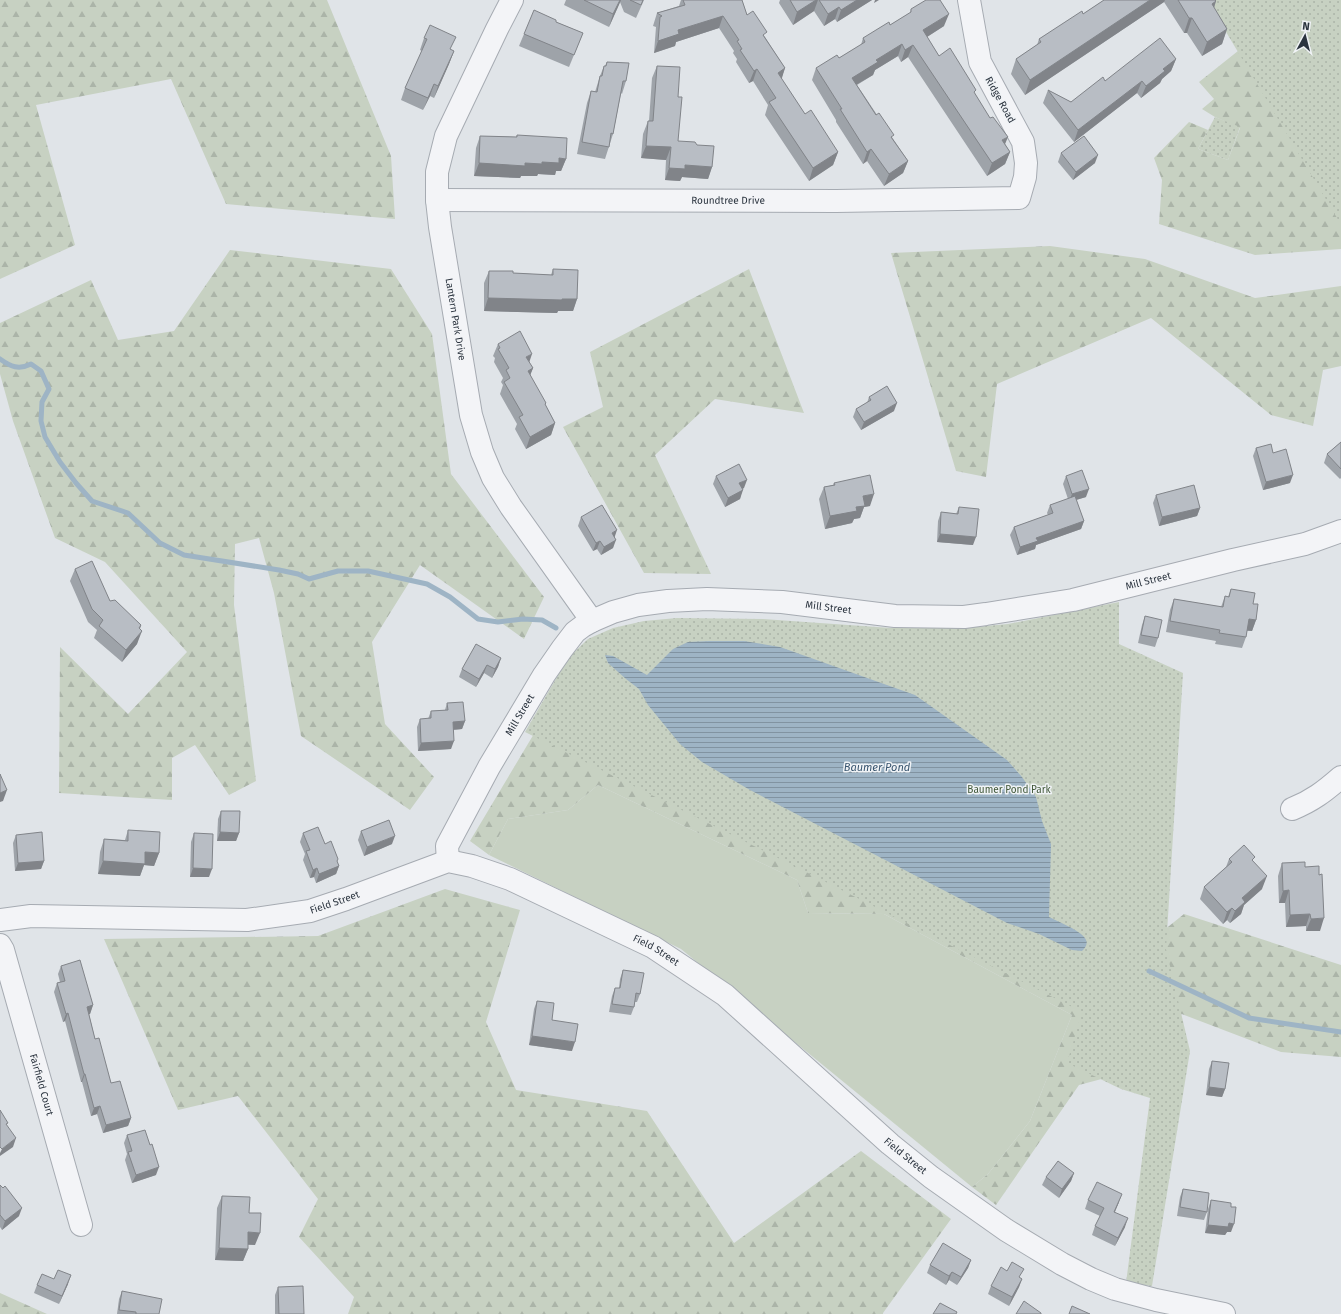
<svg xmlns="http://www.w3.org/2000/svg" width="1341" height="1314" font-family="'Fira Sans',sans-serif">
	<style>
		.grass { fill: #c7d1c2 }
		.forest { fill: url(#forest-firs) }
		.park { fill: url(#park-dots) }
		.water { fill: url(#water-rules) }
		.lines { fill: none; stroke-linecap: round; stroke-linejoin: round }
		.stream { stroke: #9eb4c5; stroke-width: 5 }
		.minor-casing { stroke: #a6abb2; stroke-width: 24 }
		.minor { stroke: #f3f4f7; stroke-width: 22 }
		.wall { fill: #9ea3a9 }
		.shaded-wall { fill: #818489 }
		.building { fill: #b8bdc4; stroke: #818489 }
		.labels { text-anchor: middle; dominant-baseline: central; stroke-width: 3; stroke-linejoin: round; paint-order: stroke }
		.street-label { font-size: 10px; fill: #2a333e; stroke: #f0f3f6 }
		.park-label { font-size: 10px; fill: #415839; stroke: #f0f3f6 }
		.water-label { font-size: 11px; font-style: italic; fill: #38546e; stroke: #f0f3f6 }
	</style>
	<defs>
		<pattern id="forest-firs" width="22" height="20" patternUnits="userSpaceOnUse"><rect width="22" height="20" fill="#c7d1c2"/><path d="M5 1l3.5 6h-7zM16 11l3.5 6h-7z" fill="#abb4a8"/></pattern>
		<pattern id="park-dots" width="8" height="8" patternUnits="userSpaceOnUse"><rect width="8" height="8" fill="#c7d1c2"/><path d="M2 2h.1M6 6h.1" fill="none" stroke="#abb4a8" stroke-width="1.8" stroke-linecap="round"/></pattern>
		<pattern id="water-rules" width="6" height="5" patternUnits="userSpaceOnUse"><rect width="6" height="5" fill="#9eb4c5"/><path d="M0 2.5h6" fill="none" stroke="#8193a1"/></pattern>
	</defs>
	<rect width="100%" height="100%" fill="#e0e4e8"/>
	<path class="grass" d="M598 785 797 880 808 913 884 914 1072 1015 1030 1121 988 1174 972 1187 681 949 489 855 508 819 568 810Z"/>
	<g class="forest">
		<path d="M0 0H327L391 156 395 219 226 204 171 79 36 105 75 245 0 279Z"/>
		<path d="M1341 0V249L1255 255 1159 224 1162 180 1154 158 1189 122 1208 130 1198 149 1228 160 1240 128 1215 117 1202 109 1214 99 1199 82 1243 47Z"/>
		<path d="M1050 246 1145 259 1255 298 1341 286V366L1323 370 1313 426 1271 415 1151 318 997 384 986 477 956 471 891 253Z"/>
		<path d="M230 250 391 269 432 334 451 474 544 597 524 639 420 565 372 642 385 724 434 777 410 810 301 736 274 593 259 538 235 544 234 605 256 781 229 795 195 745 172 758V800L59 793 60 647 128 714 187 652 105 562 55 538 13 421 0 374V323L91 280 118 340 174 331Z"/>
		<path d="M749 269 804 413 715 399 655 455 711 574 644 573 563 427 603 407 590 352Z"/>
		<path d="M575 665 1092 988 1184 914 1341 965V1057L1281 1052 1166 1008 1143 1068 1079 1085 996 1205 972 1187 988 1174 1030 1121 1072 1015 884 914 808 913 797 880 598 785 568 810 508 819 489 855 470 841Z"/>
		<path d="M445 889 520 910 486 1022 516 1090 647 1111 734 1243 861 1151 951 1219 883 1313V1314H348L354 1297 299 1237 318 1199 238 1096 178 1110 104 939 318 936Z"/>
		<path d="M0 1293 47 1314H0Z"/>
	</g>
	<g class="park">
		<path d="M1207 0H1341V224L1340 223Z"/>
		<path d="M1215 117 1240 127 1228 160 1198 149Z"/>
		<path d="M1119 602V644L1183 673 1166 949 1190 1051 1152 1286 1126 1283 1150 1098 1121 1089 1067 1063 1082 1012 808 873 525 732 568 658 588 639 613 628 644 621 677 618 763 619 891 628 975 627 1008 624Z"/>
	</g>
	<path class="water" d="M709 641H744L780 647 915 695 1007 760 1022 777 1036 797 1042 821 1051 844 1049 917C1057 921 1084 932 1086 940 1088 945 1085 948 1082 951L1072 950 1039 934 1007 923 750 790 702 762 680 744 648 705 639 689 626 679 608 663 605 655 613 656 647 675 673 649 688 642Z"/>
	<g class="lines">
		<g class="stream">
			<path d="M0 359C11 367 19 370 31 364L41 371 49 389 42 402 41 421 45 437 60 462 76 483 92 501 128 513 160 543 184 555 279 570 298 574 309 579 338 571H368L427 584 450 597 478 619 498 622 523 619 542 620 556 628"/>
			<path d="M1149 971 1249 1018 1341 1032"/>
		</g>
		<defs>
			<g id="minor">
				<path id="s1" d="M512 0 497 29 446 136 437 172V200L440 227 471 415 482 452 493 478 511 507 592 621"/>
				<path id="s2" d="M437 200 836 201 1019 198 1025 177 1026 163 1023 142 980 62 969 0"/>
				<path d="M1292 809C1312 801 1325 791 1341 777"/>
				<path id="s3" d="M448 861 447 846 489 767 544 675 562 649 575 632 583 626 592 621 613 612 638 605 668 601 707 599 782 602 895 616 964 617 986 614 1073 600 1233 560 1305 544 1341 531"/>
				<path id="s4" d="M0 920 31 916 247 920 310 911 346 899 448 861 472 866 510 879 653 947 725 995 890 1144 931 1177 1006 1230 1062 1264 1091 1279 1115 1289 1156 1300 1224 1314"/>
				<path id="s5" d="M0 945 3 950 81 1225"/>
			</g>
		</defs>
		<use href="#minor" class="minor-casing"/>
		<use href="#minor" class="minor"/>
	</g>
	<g class="wall">
		<path d="M566 0H644L636 18 624 12 620 2 609 27 564 5Z"/>
		<path d="M681 0H742L747 15 765 37 785 68 781 79 805 114 838 152 833 165 809 181 765 115 768 105 753 81 749 83 736 62 737 59 733 53 734 51 719 28 676 42 675 46 654 53 656 27 653 26 657 13 679 6Z"/>
		<path d="M780 0H872L837 22 835 19 824 26 814 11 793 25 779 3Z"/>
		<path d="M1104 0H1215L1216 1 1214 8 1227 29 1222 44 1202 56 1187 33H1184L1164 2 1025 95 1011 74 1016 59 1037 45 1039 39 1083 14Z"/>
		<path d="M911 9 944 26 927 37 939 56 975 94 1010 152 1005 164 987 176 908 57 901 62 898 56 875 70 873 75 857 85 908 161 903 173 884 186 867 161 863 164 836 122V120L812 80 816 68 839 58 861 45 863 38 890 25 910 13Z"/>
		<path d="M556 22 583 33 569 67 519 46 524 34Z"/>
		<path d="M424 38 454 51 449 64 434 98 430 96 423 110 401 100 405 88 422 51 420 50Z"/>
		<path d="M1176 59 1171 71 1162 79 1160 83 1141 98 1137 93 1074 142 1043 103 1048 90 1071 102 1105 81Z"/>
		<path d="M607 62 626 81 622 94 621 93 613 134 605 159 577 154 587 103 591 91 595 92 600 76 604 66H605Z"/>
		<path d="M657 66 678 97V141L712 167 708 179 682 177 680 181 665 180 666 160 641 158 643 134 648 121H649L652 78Z"/>
		<path d="M517 135 566 159 561 171H556L555 175 538 174 537 176H521L520 178 474 176 476 148 480 136 516 137Z"/>
		<path d="M1061 153 1095 163 1073 180 1058 162Z"/>
		<path d="M553 269 577 299 573 311H558L557 313 484 311V283L489 271 513 273 551 275Z"/>
		<path d="M498 344 529 362 533 368 530 375 555 423 551 435 526 449 515 429 517 424 500 394 503 385 501 382 503 378 494 362 495 358 493 356Z"/>
		<path d="M869 397 894 411 861 430 853 417 856 409 867 403Z"/>
		<path d="M1341 442V478L1340 479 1324 463 1327 454Z"/>
		<path d="M1256 448 1273 453 1290 483 1263 490 1253 456Z"/>
		<path d="M716 476 744 488 742 489 740 499 725 507 713 484Z"/>
		<path d="M1066 476 1086 497 1076 500 1084 521 1081 529 1036 545 1035 549 1017 555 1010 535 1014 527 1048 515 1047 513 1050 505 1068 499 1063 484Z"/>
		<path d="M834 483 870 506 864 507 860 518 854 519 852 523 825 529 819 499 824 487 833 485Z"/>
		<path d="M1156 495 1200 508 1197 516 1159 526 1153 503Z"/>
		<path d="M959 507 973 545 937 542 938 521 941 512 956 514Z"/>
		<path d="M581 517 615 537 613 548 601 555 597 549 593 551 578 526Z"/>
		<path d="M75 569 110 601 141 625 140 629 137 644 122 662 94 638 97 630 88 622 70 581Z"/>
		<path d="M1231 589 1253 604 1256 620 1252 631H1247L1246 637 1242 648 1215 644 1216 641 1166 632 1170 610 1174 599 1221 607 1225 596 1228 597Z"/>
		<path d="M1145 616 1158 638 1155 647 1138 643 1142 625Z"/>
		<path d="M501 658 498 667 492 678 484 673 476 687 459 677 462 669Z"/>
		<path d="M447 703 465 721 462 729 453 730 451 749 418 751 417 727 420 719H428L431 711 445 710Z"/>
		<path d="M221 811 239 833 236 841H217L218 819Z"/>
		<path d="M128 830 159 853 154 866 144 865 140 876 98 874 100 852 104 839 125 840Z"/>
		<path d="M361 831 392 844 364 856 358 840Z"/>
		<path d="M194 833 209 877H190L191 842Z"/>
		<path d="M303 833 325 844 337 862 339 866 336 874 316 883 314 877 310 878 303 860 305 854 300 842Z"/>
		<path d="M16 835 44 861 41 869 15 871 13 843Z"/>
		<path d="M1229 859 1253 862 1262 889 1244 905 1241 914 1230 923 1227 920 1223 924 1200 899 1204 887 1226 867Z"/>
		<path d="M1282 863 1320 931H1306V926L1286 927 1285 903H1279L1278 876Z"/>
		<path d="M61 966 93 1005 90 1014H89L95 1039 111 1083 131 1118 128 1126 103 1133 97 1114 91 1116 82 1082H81L65 1021 63 1022 54 992 57 983 60 982 58 974Z"/>
		<path d="M623 970 640 994 637 1002H635L634 1007 631 1015 609 1012 612 996 615 988H619L620 979Z"/>
		<path d="M537 1001 552 1020 572 1051 529 1045 534 1009Z"/>
		<path d="M1212 1061 1225 1089 1222 1097 1206 1095 1209 1069Z"/>
		<path d="M127 1135 150 1145 156 1175 132 1183 125 1160 127 1154 124 1143Z"/>
		<path d="M1074 1173 1071 1181 1059 1198 1042 1185 1046 1177Z"/>
		<path d="M0 1185 19 1216 2 1230 0 1227Z"/>
		<path d="M1183 1189 1207 1212 1204 1220 1177 1216 1180 1197Z"/>
		<path d="M222 1196 249 1213 255 1245H248V1249L243 1261 215 1260 217 1208Z"/>
		<path d="M1088 1200 1119 1202 1115 1212 1125 1227 1115 1246 1092 1235 1095 1226 1100 1216 1085 1209Z"/>
		<path d="M1211 1200 1231 1207V1232H1227L1225 1235 1205 1233 1208 1209Z"/>
		<path d="M971 1260 968 1268 957 1285 949 1280 946 1285 927 1273 930 1265Z"/>
		<path d="M1020 1278 1022 1279 1019 1287 1009 1306 988 1294 991 1286Z"/>
		<path d="M54 1279 68 1284 59 1304 34 1293 37 1285Z"/>
		<path d="M278 1287 304 1314H275V1295Z"/>
		<path d="M122 1291 159 1314H117L119 1299Z"/>
	</g>
	<g class="shaded-wall">
		<path d="M620 0H621L618 7 609 27 613 14Z"/>
		<path d="M816 0H818L814 11 793 25 797 12Z"/>
		<path d="M857 0H872L837 22 841 10Z"/>
		<path d="M875 0H879L874 3Z"/>
		<path d="M1150 0H1165L1164 2 1025 95 1030 80Z"/>
		<path d="M1216 1 1211 16 1212 4Z"/>
		<path d="M839 7 835 19 824 26 828 14Z"/>
		<path d="M949 14 944 26 919 42 923 30Z"/>
		<path d="M723 16 719 28 676 42 675 46 654 53 658 41 678 30Z"/>
		<path d="M1189 18H1192L1187 33H1184Z"/>
		<path d="M1227 29 1222 44 1202 56 1207 42Z"/>
		<path d="M902 44 898 56 875 70 873 75 847 90 852 78 876 60Z"/>
		<path d="M913 45 908 57 901 62 905 50Z"/>
		<path d="M454 51 449 64 434 98 438 86Z"/>
		<path d="M1176 59 1171 71 1162 79 1160 83 1141 98 1146 86 1163 69Z"/>
		<path d="M785 68 781 81 778 73Z"/>
		<path d="M757 69 753 81 749 83 754 71Z"/>
		<path d="M1142 81 1137 93 1074 142 1078 130Z"/>
		<path d="M434 84 430 96 423 110 428 98Z"/>
		<path d="M1008 137 1003 149 1002 140Z"/>
		<path d="M646 146 671 147 666 160 641 158Z"/>
		<path d="M871 149 867 161 863 164 867 152Z"/>
		<path d="M838 152 833 165 809 181 813 168Z"/>
		<path d="M1010 152 1005 164 987 176 992 163Z"/>
		<path d="M1098 155 1095 163 1073 180 1076 172Z"/>
		<path d="M559 158 566 159 561 171H556L555 175 538 174 537 176H521L520 178 474 176 479 163H525L542 162Z"/>
		<path d="M908 161 903 173 884 186 889 174Z"/>
		<path d="M685 165 712 167 708 179 682 177 680 181 665 180 669 168Z"/>
		<path d="M488 298 562 299H577L573 311H558L557 313 484 311Z"/>
		<path d="M532 354 528 366 526 357Z"/>
		<path d="M533 368 528 381V371Z"/>
		<path d="M897 403 894 411 861 430 864 422Z"/>
		<path d="M555 423 551 435 526 449 530 437Z"/>
		<path d="M1293 475 1290 483 1263 490 1266 482Z"/>
		<path d="M747 480 744 488 736 492 739 483Z"/>
		<path d="M1089 489 1086 497 1069 502 1072 494Z"/>
		<path d="M743 490 740 499 725 507 728 498Z"/>
		<path d="M874 494 870 506 864 507 860 518 854 519 852 523 825 529 830 516 856 507 863 496Z"/>
		<path d="M1200 508 1197 516 1159 526 1162 517Z"/>
		<path d="M1084 521 1081 529 1036 545 1035 549 1017 555 1020 547 1036 538Z"/>
		<path d="M617 530 614 539 612 533Z"/>
		<path d="M940 534 976 537 973 545 937 542Z"/>
		<path d="M616 540 613 548 601 555 604 547Z"/>
		<path d="M600 541 597 549 593 551 596 543Z"/>
		<path d="M1249 619 1256 620 1252 631 1245 630Z"/>
		<path d="M141 625 137 637 142 631 137 644 122 662 126 650 139 628Z"/>
		<path d="M501 658 498 667 492 678 495 669Z"/>
		<path d="M487 665 484 673 476 687 479 679Z"/>
		<path d="M465 721 462 729 450 730 453 722Z"/>
		<path d="M454 741 451 749 418 751 421 743Z"/>
		<path d="M7 790 3 801 0 802V793Z"/>
		<path d="M220 832 239 833 236 841H217Z"/>
		<path d="M395 836 392 844 364 856 367 847Z"/>
		<path d="M145 852 159 853 154 866 144 865 140 876 98 874 103 861Z"/>
		<path d="M338 859 335 867 339 866 336 874 316 883 319 874 337 861Z"/>
		<path d="M44 861 41 869 15 871 18 863Z"/>
		<path d="M193 868 212 869 209 877H190Z"/>
		<path d="M317 868 314 877 310 878 313 870Z"/>
		<path d="M1267 876 1262 889 1244 905 1241 914 1230 923 1235 911 1242 898Z"/>
		<path d="M1289 890 1285 903H1279L1283 891Z"/>
		<path d="M1232 908 1227 920 1223 924 1227 912Z"/>
		<path d="M1310 914 1306 926 1286 927 1290 915Z"/>
		<path d="M1324 918 1320 931H1306L1311 919Z"/>
		<path d="M93 1005 90 1014 84 1016 87 1007Z"/>
		<path d="M68 1013 65 1021 63 1022 66 1014Z"/>
		<path d="M532 1036 575 1042 572 1051 529 1045Z"/>
		<path d="M84 1074H85L82 1082H81Z"/>
		<path d="M1209 1087 1225 1089 1222 1097 1206 1095Z"/>
		<path d="M100 1106 97 1114 91 1116 94 1108Z"/>
		<path d="M131 1118 128 1126 103 1133 106 1125Z"/>
		<path d="M16 1138 13 1147 0 1156V1153L2 1149Z"/>
		<path d="M159 1167 156 1175 132 1183 136 1175Z"/>
		<path d="M1074 1173 1071 1181 1059 1198 1062 1189Z"/>
		<path d="M1122 1194 1119 1202 1111 1220 1114 1212Z"/>
		<path d="M22 1208 19 1216 2 1230 5 1221Z"/>
		<path d="M1128 1218 1125 1227 1115 1246 1118 1238Z"/>
		<path d="M1229 1223 1234 1224 1231 1232H1227L1225 1235 1205 1233 1208 1225Z"/>
		<path d="M248 1232 260 1233 255 1245 244 1244Z"/>
		<path d="M219 1248 248 1249 243 1261 215 1260Z"/>
		<path d="M971 1260 968 1268 957 1285 961 1277Z"/>
		<path d="M952 1272 949 1280 946 1285 949 1276Z"/>
		<path d="M71 1275 68 1284 59 1304 62 1296Z"/>
		<path d="M1022 1279 1019 1287 1009 1306 1012 1297Z"/>
	</g>
	<g class="building">
		<path d="M584 0H620L613 14Z"/>
		<path d="M630 0H643L641 5Z"/>
		<path d="M683 0H742L747 15 753 11 767 32 763 35 785 68 778 73 805 114 811 110 838 152 813 168 769 102 776 98 757 69 754 71 740 50 742 49 737 41 739 40 723 16 678 30 679 34 658 41 660 17 662 16 657 13 685 5Z"/>
		<path d="M790 0H816L797 12Z"/>
		<path d="M819 0H857L841 10 839 7 828 14Z"/>
		<path d="M926 0H940L949 14 923 30 939 56 950 48 976 90 974 92 990 118 993 117 1008 137 1002 140 1010 152 992 163 913 45 905 50 902 44 876 60 878 62 852 78 876 115 879 113 894 135 891 137 908 161 889 174 871 149 867 152 840 109H842L816 68 837 55 839 58 865 42 863 38 889 22 890 25 911 12V9Z"/>
		<path d="M1104 0H1150L1030 80 1016 59 1041 42 1039 39 1082 11 1083 14Z"/>
		<path d="M1178 0H1215L1216 1 1212 4 1227 29 1207 42 1192 18H1189Z"/>
		<path d="M534 10 556 20V22L583 33 574 55 524 34Z"/>
		<path d="M430 25 456 37 450 49 454 51 438 86 434 84 428 98 405 88 427 39 424 38Z"/>
		<path d="M1160 38 1176 59 1163 69 1165 71 1146 86 1142 81 1078 130 1048 90 1071 102 1103 77 1105 81Z"/>
		<path d="M607 62 629 63 626 81H623L613 134 611 133 609 147 582 142 591 91 597 92 600 76H602L604 66H606Z"/>
		<path d="M657 66 680 67 678 97H682L678 141 695 142 697 145 714 146 712 167 685 165V169L669 168 671 147 646 146 648 121H653Z"/>
		<path d="M517 135 567 138 566 159 559 158V163L542 162V164L525 163V166L479 163 480 136 517 137Z"/>
		<path d="M1084 136 1098 155 1076 172 1061 153Z"/>
		<path d="M553 269 578 270 577 299H562V300L488 298 489 271H513V273L553 275Z"/>
		<path d="M520 331 532 354 526 357 533 368 528 371 546 403 545 404 555 423 530 437 519 417 523 415 504 382 510 378 506 370 509 368 498 349 500 348 498 344Z"/>
		<path d="M887 386 897 403 864 422 856 409 871 400 869 397Z"/>
		<path d="M1341 442V469L1327 454Z"/>
		<path d="M1271 444 1273 453 1286 449 1293 475 1266 482 1256 448Z"/>
		<path d="M739 464 747 480 739 483 743 490 728 498 716 476Z"/>
		<path d="M1082 470 1089 489 1072 494 1066 476Z"/>
		<path d="M870 475 874 494 863 496 865 506 856 507 857 511 830 516 824 487 835 485 834 483Z"/>
		<path d="M1194 485 1200 508 1162 517 1156 495Z"/>
		<path d="M1075 496 1084 521 1036 538 1038 541 1020 547 1014 527 1053 513 1050 505Z"/>
		<path d="M602 505 617 530 612 533 616 540 604 547 600 541 596 543 581 517Z"/>
		<path d="M959 507 979 509 976 537 940 534 941 512 958 514Z"/>
		<path d="M92 561 110 601 115 600 141 625 139 628 142 631 126 650 99 626 103 620 92 609 75 569Z"/>
		<path d="M1231 589 1255 593 1253 604H1258L1256 620 1249 619 1246 637 1219 633 1220 630 1170 621 1174 599 1223 607 1225 596 1229 597Z"/>
		<path d="M1145 616 1162 620 1158 638 1141 635Z"/>
		<path d="M476 644 501 658 495 669 487 665 479 679 462 669Z"/>
		<path d="M463 702 465 721 453 722 454 741 421 743 420 719 431 718V711L448 710 447 703Z"/>
		<path d="M0 774 7 790 0 793Z"/>
		<path d="M221 811H240L239 833 220 832Z"/>
		<path d="M389 820 395 836 367 847 361 831Z"/>
		<path d="M318 827 325 844 331 841 338 859 337 861 339 866 319 874 317 868 313 870 306 851 310 850 303 833Z"/>
		<path d="M128 830 160 832 159 853 145 852V864L103 861 104 839 128 841Z"/>
		<path d="M42 832 44 861 18 863 16 835Z"/>
		<path d="M194 833 213 834 212 869 193 868Z"/>
		<path d="M1244 845 1255 857 1252 860 1267 876 1242 898 1245 902 1235 911 1232 908 1227 912 1204 887 1232 862 1229 859Z"/>
		<path d="M1305 862V867L1319 866V875L1322 874 1324 918 1311 919 1310 914 1290 915 1289 890 1283 891 1282 863Z"/>
		<path d="M80 960 93 1005 87 1007 95 1039 99 1038 111 1083 120 1081 131 1118 106 1125 100 1106 94 1108 85 1074H84L68 1013 66 1014 57 983 65 981 61 966Z"/>
		<path d="M623 970 644 973 640 994 636 993 634 1007 612 1004 615 988H620Z"/>
		<path d="M537 1001 554 1003 552 1020 578 1024 575 1042 532 1036Z"/>
		<path d="M1212 1061 1229 1063 1225 1089 1209 1087Z"/>
		<path d="M0 1110 8 1123 6 1124 16 1138 2 1149 0 1147Z"/>
		<path d="M145 1130 150 1145 152 1144 159 1167 136 1175 128 1152 132 1151 127 1135Z"/>
		<path d="M1058 1161 1074 1173 1062 1189 1046 1177Z"/>
		<path d="M1097 1182 1122 1194 1114 1212 1128 1218 1118 1238 1095 1226 1104 1208 1088 1200Z"/>
		<path d="M0 1185 3 1188 5 1186 22 1208 5 1221 0 1215Z"/>
		<path d="M1183 1189 1209 1193 1207 1212 1180 1207Z"/>
		<path d="M222 1196 250 1197 249 1213H261L260 1233 248 1232V1249L219 1248Z"/>
		<path d="M1211 1200 1231 1203V1207H1236L1234 1224 1229 1223 1228 1227 1208 1225Z"/>
		<path d="M943 1243 971 1260 961 1277 952 1272 949 1276 930 1265Z"/>
		<path d="M1012 1262 1024 1269 1019 1277 1022 1279 1012 1297 991 1286 1001 1267 1007 1271Z"/>
		<path d="M58 1270 71 1275 62 1296 37 1285 42 1274 54 1279Z"/>
		<path d="M303 1286 304 1314H279L278 1287Z"/>
		<path d="M122 1291 162 1299 159 1314H136V1312L119 1310Z"/>
		<path d="M1024 1301 1041 1313V1314H1016Z"/>
		<path d="M940 1303 957 1312 956 1314H933Z"/>
		<path d="M1072 1306 1090 1314H1069Z"/>
	</g>
	<g class="labels">
		<g class="street-label">
			<text transform="translate(1000 100) rotate(61)">Ridge Road</text>
			<text stroke="none"><textPath href="#s2" startOffset="291">Roundtree Drive</textPath></text>
			<text stroke="none"><textPath href="#s1" startOffset="337">Lantern Park Drive</textPath></text>
			<text stroke="none"><textPath href="#s3" startOffset="849">Mill Street</textPath></text>
			<text stroke="none"><textPath href="#s3" startOffset="525">Mill Street</textPath></text>
			<text stroke="none"><textPath href="#s3" startOffset="165">Mill Street</textPath></text>
			<text stroke="none"><textPath href="#s4" startOffset="337">Field Street</textPath></text>
			<text stroke="none"><textPath href="#s4" startOffset="685">Field Street</textPath></text>
			<text stroke="none"><textPath href="#s5" startOffset="146">Fairfield Court</textPath></text>
			<text stroke="none"><textPath href="#s4" startOffset="1009">Field Street</textPath></text>
		</g>
		<g class="park-label">
			<text x="1009" y="790">Baumer Pond Park</text>
		</g>
		<g class="water-label">
			<text x="877" y="767">Baumer Pond</text>
		</g>
	</g>
	<g transform="translate(1305 36) rotate(7)" stroke="#f0f3f6" stroke-width="3" paint-order="stroke">
	<path d="M0-3L7 15L0 10L-7 15Z" fill="#2a333e"/>
	<text y="-6" font-size="11" font-weight="bold" text-anchor="middle" fill="#2a333e">N</text>
	</g>
</svg>
